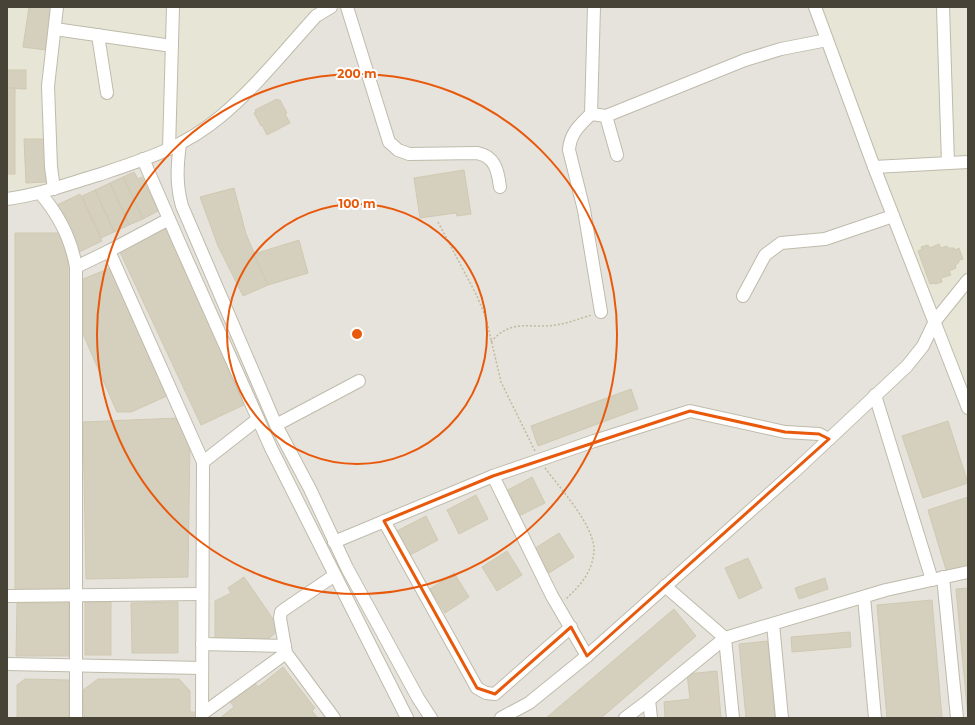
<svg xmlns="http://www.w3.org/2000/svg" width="975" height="725" font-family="Montserrat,sans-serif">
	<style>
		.residential { fill: #e7e5d6 }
		.industrial { fill: #e6e3dc }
		.building { fill: #d5d0bd; stroke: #d0c9b1 }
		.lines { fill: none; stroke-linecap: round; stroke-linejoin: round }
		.minor-casing { stroke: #bfbbab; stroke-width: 14 }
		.path { stroke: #c0ba9c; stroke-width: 1.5; stroke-dasharray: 2 2; stroke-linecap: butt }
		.minor { stroke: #fff; stroke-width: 12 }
		.marked { fill: none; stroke: #e8590c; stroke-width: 3; stroke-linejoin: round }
		.ring { fill: none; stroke: #e8590c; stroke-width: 2 }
		.centre { fill: #e8590c; stroke: #fff; stroke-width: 2 }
		.ring-label { font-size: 12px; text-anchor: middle; font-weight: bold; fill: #e8590c; stroke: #fff; stroke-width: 4; stroke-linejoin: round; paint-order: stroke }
	</style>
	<rect width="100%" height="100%" fill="#f4f2e8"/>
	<g class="residential">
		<path d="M7 7H331L189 139 7 200Z"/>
		<path d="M811 7H968V408Z"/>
	</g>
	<path class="industrial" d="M331 7H811L968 408V718H7V200L189 139Z"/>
	<g class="building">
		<path d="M29 7H52L46 50 23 47Z"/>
		<path d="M7 70H26V89L7 88Z"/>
		<rect x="7" y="88" width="8" height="86"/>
		<path d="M277 99 278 100H280L287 113 285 114 290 123 267 135 262 125 261 126 254 113 256 112 255 110Z"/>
		<path d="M24 139H44L46 182 26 183Z"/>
		<path d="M464 170 471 214 457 216 456 213 420 218 414 178Z"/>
		<path d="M134 172 138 179 142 177 158 211 143 219 123 177Z"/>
		<path d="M123 177 143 219 129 225 110 183Z"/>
		<path d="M110 183 129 225 114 232 95 190Z"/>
		<path d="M234 188 246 234 268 285 243 296 218 246 200 197Z"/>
		<path d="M95 190 114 232 101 238 82 196Z"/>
		<path d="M80 194 102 241 77 253 55 206Z"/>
		<path d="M165 228 248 403 201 425 119 250Z"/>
		<path d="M15 233H63L68 251V593H15Z"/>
		<path d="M299 240 308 273 268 285 254 254Z"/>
		<path d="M939 244 941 248 947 246 948 248H954L955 250 959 248 963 259 959 260V262L955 266 956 268 949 271 951 275 941 278 942 282 935 284 934 283 930 284 918 251 922 249 921 247 928 245 930 248Z"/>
		<path d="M110 268 167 396 131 412H117L83 334V279Z"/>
		<path d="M631 389 638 409 538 446 531 426Z"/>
		<path d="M178 418 190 442 188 577 86 579 83 422Z"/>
		<path d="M948 421 968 483 923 498 902 436Z"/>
		<path d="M532 477 545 503 519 516 506 491Z"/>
		<path d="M476 495 488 519 459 534 447 510Z"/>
		<path d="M968 497V566L947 573 928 510Z"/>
		<path d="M426 516 438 540 410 555 397 531Z"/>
		<path d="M559 533 574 557 549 573 534 549Z"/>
		<path d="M507 551 522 575 497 591 482 567Z"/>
		<path d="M748 558 762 588 739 599 725 568Z"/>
		<path d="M454 573 469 597 445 613 430 589Z"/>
		<path d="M244 577 280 629 266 641 215 638V601L231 593 228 588Z"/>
		<path d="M825 578 828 589 799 599 795 588Z"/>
		<path d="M968 588V718L956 589Z"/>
		<path d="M932 600 942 718H887L877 605Z"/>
		<rect x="85" y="602" width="26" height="53"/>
		<path d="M178 602V653H132L131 603Z"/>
		<path d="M17 603H69V656H16Z"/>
		<path d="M674 609 696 636 601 718H546Z"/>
		<path d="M850 632 851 647 792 652 791 637Z"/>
		<path d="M768 641 775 718H746L739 644Z"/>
		<path d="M283 667 315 708 312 711 318 718H220L234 707 229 700 253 681 258 687Z"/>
		<path d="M717 671 721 718H665L664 702 690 699 687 674Z"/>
		<path d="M25 679 69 680V718H17V685Z"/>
		<path d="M98 679H179L190 691V712H196V718H84L83 690Z"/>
	</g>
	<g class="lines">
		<defs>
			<g id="minor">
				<path d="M347 7 389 142 398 150 409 154 477 153C495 156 498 171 500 187"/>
				<path d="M594 7 591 114C580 125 570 133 569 150L584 210 601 312"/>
				<path d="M815 7 874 167 968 408"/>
				<path d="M943 7 948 163"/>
				<path d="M55 29 172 46"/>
				<path d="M98 35 107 93"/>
				<path d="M591 114 606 116 745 60 781 49 827 40"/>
				<path d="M606 116 617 155"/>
				<path d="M180 144C177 166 176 185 182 206L276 425 310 489 347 568 418 698 431 718"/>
				<path d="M169 149 173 7"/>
				<path d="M143 159 179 242 271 448 407 718"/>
				<path d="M874 167 968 162"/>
				<path d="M54 189 51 167 48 86 57 7"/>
				<path d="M40 193C59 215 71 238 76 267V718"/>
				<path d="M7 199C38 195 68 184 98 175 143 160 183 148 220 117 255 88 286 49 316 16L331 7"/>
				<path d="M109 251 203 462 202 718"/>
				<path d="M76 267 109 251 169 219"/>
				<path d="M743 296 765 255 781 243 825 239 893 216"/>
				<path d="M875 395 932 580"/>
				<path d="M276 425 359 381"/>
				<path d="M203 462 258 419"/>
				<path d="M493 476 552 596 587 656"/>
				<path d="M384 521 477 688 486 693 495 694 571 627"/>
				<path d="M334 542 493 476 594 441 690 411 785 432 819 434 829 439"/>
				<path d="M943 577 957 718"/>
				<path d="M665 586 725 638 733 718"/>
				<path d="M7 596 202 594"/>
				<path d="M864 597 875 718"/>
				<path d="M773 624 782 718"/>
				<path d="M202 644 285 646"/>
				<path d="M7 664 202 668"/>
				<path d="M649 700 651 718"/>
				<path d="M202 714 286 653"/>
				<path d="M334 718 286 653 280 618 281 612 285 609 335 575"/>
				<path d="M501 718 529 703 587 656 795 471 907 366 923 346 935 321 968 280"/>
				<path d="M625 718 649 700 725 638 886 590 968 572"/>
			</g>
		</defs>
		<use href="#minor" class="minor-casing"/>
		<g class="path">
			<path d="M438 222 477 296 486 318 501 382 535 451"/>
			<path d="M491 342C511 318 530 329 555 325 567 324 580 318 592 315"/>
			<path d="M545 468C560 488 592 523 594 548 594 556 592 565 588 572 583 583 574 591 565 600"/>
		</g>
		<use href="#minor" class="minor"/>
	</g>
	<path class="marked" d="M690 411 785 432 819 434 829 439 587 656 571 627 495 694 477 688 384 521 493 476Z"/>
	<g class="ring">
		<circle cx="357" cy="334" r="130"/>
		<circle cx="357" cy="334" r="260"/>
	</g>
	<circle cx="357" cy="334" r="6" class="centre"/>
	<g class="ring-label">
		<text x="357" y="78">200 m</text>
		<text x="357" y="208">100 m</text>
	</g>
	<rect width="975" height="725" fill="none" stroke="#474337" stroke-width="16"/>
</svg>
